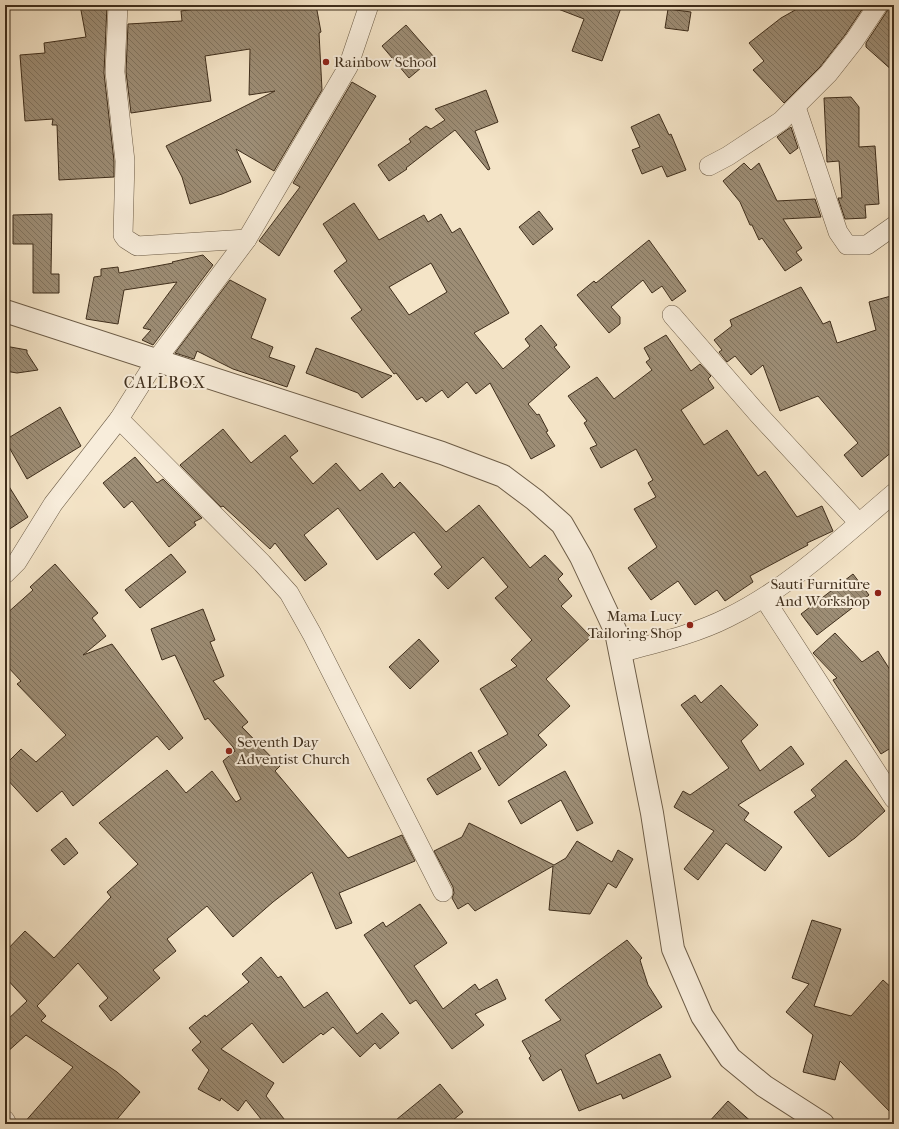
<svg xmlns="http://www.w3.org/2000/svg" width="899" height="1129" font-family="'IM FELL French Canon',serif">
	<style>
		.building { fill: url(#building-back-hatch); stroke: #3f2e1c; fill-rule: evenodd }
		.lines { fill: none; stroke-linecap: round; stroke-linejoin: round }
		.minor-casing { stroke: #6c5c47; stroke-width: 20 }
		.tertiary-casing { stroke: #6c5c47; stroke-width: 24 }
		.minor { stroke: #f8eddb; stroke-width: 19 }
		.tertiary { stroke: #f8eddb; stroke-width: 22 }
		.poi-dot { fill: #8f2418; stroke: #f8eddb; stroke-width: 1.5 }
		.labels { text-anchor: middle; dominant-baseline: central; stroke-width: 4; stroke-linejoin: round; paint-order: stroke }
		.poi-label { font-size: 15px; fill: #3f2e1c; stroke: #f8eddb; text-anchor: start }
		.neighbourhood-label { font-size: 16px; letter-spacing: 1px; fill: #3f2e1c; stroke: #f8eddb }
	</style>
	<defs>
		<pattern id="building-back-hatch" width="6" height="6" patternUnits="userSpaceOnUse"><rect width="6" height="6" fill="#9d8d75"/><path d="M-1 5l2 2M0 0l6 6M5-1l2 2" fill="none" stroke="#81745f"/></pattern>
	</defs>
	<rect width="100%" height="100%" fill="#f4e4c7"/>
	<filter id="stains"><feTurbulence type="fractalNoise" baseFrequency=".005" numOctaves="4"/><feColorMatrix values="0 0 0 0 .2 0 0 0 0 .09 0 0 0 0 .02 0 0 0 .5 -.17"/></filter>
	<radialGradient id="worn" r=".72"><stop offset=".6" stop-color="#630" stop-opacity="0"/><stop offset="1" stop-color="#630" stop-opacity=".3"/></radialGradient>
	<g class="building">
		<path d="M80 5H107L104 73 114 161V177L59 180 57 125H52L53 119 25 121 20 55 45 53 44 43 86 37Z"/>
		<path d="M223 5H316L321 32 319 33 322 90 274 171 236 149 251 182 222 194 190 204 182 177 166 146 275 91 249 95 250 49 205 56 211 101 131 113 126 72 128 24 182 21 181 11Z"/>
		<path d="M553 5H622L602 61 572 51 584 19 553 7Z"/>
		<path d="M804 5H865L845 35 820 67 784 103 753 70 764 61 749 43 781 18Z"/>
		<path d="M889 5H894V72L866 47V43L887 11Z"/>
		<path d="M668 9 691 12 688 31 665 28Z"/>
		<path d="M406 25 434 57 409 78 382 46Z"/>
		<path d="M352 82 376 96 279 256 259 241 300 187 293 183Z"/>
		<path d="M486 90 498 122 475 131 490 169 488 170 455 130 406 168 407 169 389 181 378 165 411 142 409 139 426 126 431 129 445 120 435 109Z"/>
		<path d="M851 97 859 107V147L875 146 879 204 865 205 866 218 845 219 838 198H842L839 161 827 162 824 98Z"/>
		<path d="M659 114 669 135 671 134 686 170 667 177 662 166 642 174 632 150 640 147 631 127Z"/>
		<path d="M791 127 798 148 790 154 777 137Z"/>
		<path d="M744 163 751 170 759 163 777 201 815 199 821 217 783 219 802 248 796 252 802 260 785 271 762 238 759 240 752 225H750L740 202 723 181Z"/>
		<path d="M354 203 379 240 424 215 428 222 441 214 452 233 460 228 509 313 474 333 503 369 530 346 525 339 541 325 557 345 554 347 570 367 528 404 537 415 539 414 548 431 546 432 555 446 531 459 490 383 476 394 467 382 448 398 442 390 426 402 422 397 417 400 396 373 394 374 351 318 362 310 334 271 347 261 323 224ZM431 263 447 292 409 315 389 287Z"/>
		<path d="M539 211 553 229 533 245 519 227Z"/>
		<path d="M52 214 51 274H59V293H33V244H13V215Z"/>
		<path d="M649 240 686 291 672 301 662 286 652 293 643 280 611 307 620 317V324L609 333 577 295 594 281 596 283Z"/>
		<path d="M203 255 213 265 153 345 142 340 151 330 143 328 177 282 124 290 118 324 86 319 94 277 101 276V269L118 267 119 273 173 263 172 262Z"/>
		<path d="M230 280 266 299 251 338 273 347 269 357 295 366 287 387 233 369 197 351 194 359 175 353Z"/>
		<path d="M801 287 823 324 830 321 837 343 876 330 869 302 891 296 894 307V450L862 477 844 455 858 443 818 396 780 411 763 365 751 375 735 356 727 362 719 352 722 350 714 340 732 326 730 320Z"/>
		<path d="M666 335 691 371 700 364 711 376 708 379 714 388 681 410 704 445 727 430 758 476 765 471 797 517 822 506 833 531 807 543 808 545 750 576 753 582 725 601 717 590 695 605 678 581 651 600 628 568 657 547 634 509 656 497 648 483 653 480 636 449 601 468 590 448 597 445 584 423 587 421 568 396 597 377 614 399 652 370 646 362 650 359 644 348Z"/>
		<path d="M5 346 27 350V353L38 370 17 373 5 371Z"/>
		<path d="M316 348 392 376 362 398 358 393 306 373Z"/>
		<path d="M60 407 81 446 27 479 5 440Z"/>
		<path d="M223 429 251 463 285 435 298 451 290 457 313 484 336 463 360 491 382 473 394 488 400 482 446 532 479 505 530 568 545 555 563 574 558 579 572 596 561 606 591 637 546 679 570 706 538 735 547 745 499 786 478 751 508 734 480 689 517 666 511 660 532 640 495 598 508 587 483 557 448 589 434 574 442 567 414 532 377 560 338 508 304 535 327 564 305 581 275 543 270 549 223 506 221 507 180 465Z"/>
		<path d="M135 457 157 483 163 479 202 518 194 522 196 525 169 547 132 501 124 508 103 483Z"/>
		<path d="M5 480 28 517 5 532Z"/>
		<path d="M171 554 186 572 140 608 125 590Z"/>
		<path d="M55 564 98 613 92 618 106 636 83 655 112 644 183 738 169 750 157 736 73 806 62 791 37 812 5 777V765L21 749 36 762 66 735 17 684 21 681 5 664V615L33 590 30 587Z"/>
		<path d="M853 574 869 595 817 635 801 614Z"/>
		<path d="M203 609 215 640 210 642 224 676 213 681 248 722 242 727 280 766 275 771 348 858 402 835 415 861 339 893 352 923 336 929 312 872 273 902 233 937 207 906 167 939 176 951 153 970 160 978 111 1021 99 1006 108 998 78 963 37 1006 46 1016 41 1021 117 1072 140 1092 113 1124H23L73 1067 26 1035 5 1054V1022L27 1001 5 977V952L25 931 54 958 111 897 107 892 138 864 99 823 167 770 186 793 212 771 236 802 241 799 223 761 235 751 233 747 208 718 205 720 175 655 162 660 151 629Z"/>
		<path d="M835 633 862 662 878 651 894 676V746L881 754 833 680 837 678 813 653Z"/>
		<path d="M419 639 439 661 410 689 389 667Z"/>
		<path d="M721 685 758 725 741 741 760 771 791 746 804 764 738 805 749 813 744 820 782 847 765 871 726 843 698 880 684 869 714 831 674 807 683 791 690 795 729 768 681 705 695 695 701 703Z"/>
		<path d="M471 752 481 769 437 795 427 779Z"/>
		<path d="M846 760 885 811 855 838 829 857 794 812 816 796 811 790Z"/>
		<path d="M565 771 593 823 577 831 561 800 521 824 508 801Z"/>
		<path d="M469 823 554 865 566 858 577 841 612 862 618 850 633 859 616 888 608 883 590 914 549 910 553 866 475 911 468 903 458 909 452 898 454 893 453 887 434 851 462 837Z"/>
		<path d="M66 838 78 853 64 865 51 850Z"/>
		<path d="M420 904 447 943 414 966 443 1009 475 984 479 990 497 979 506 999 475 1014 484 1025 452 1049 416 1000 410 1004 364 935 383 922 386 927Z"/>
		<path d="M812 920 841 929 814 1006 851 1016 883 980 894 990V1116L840 1061 835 1080 803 1072 813 1035 786 1012 809 984 792 978Z"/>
		<path d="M627 940 642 958 640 960 648 985 662 1007 585 1055 597 1084 660 1054 671 1077 623 1099 621 1094 579 1111 561 1069 543 1081 529 1058 531 1056 522 1041 561 1020 545 1000Z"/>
		<path d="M261 957 278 978 281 976 304 1008 327 992 357 1034 382 1013 399 1033 380 1049 375 1043 360 1057 333 1027 323 1035 321 1033 283 1063 252 1023 221 1049 274 1083 266 1096 288 1124H265L246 1100 238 1111 221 1098 220 1101 198 1089 209 1070 192 1050 201 1042 189 1028 205 1015 206 1017 249 982 242 974Z"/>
		<path d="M440 1084 463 1112 448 1124H391Z"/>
		<path d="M728 1101 754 1124H707Z"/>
	</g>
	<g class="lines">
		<defs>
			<g id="minor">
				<path d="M118 5 115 72 125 161 123 235 126 239 137 246 247 239"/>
				<path d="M796 107 838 232 847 245H867L894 226"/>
				<path d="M709 166 728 156 781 121 828 74 854 41 878 5"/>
				<path d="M672 315 758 414 859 523"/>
				<path d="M119 419 262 563 289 593 312 634 443 892"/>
				<path d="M5 574 17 562 53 504 119 419 157 359 247 239 348 67 369 5"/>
				<path d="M764 598 894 799"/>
				<path d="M620 653C655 643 693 635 727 618 789 588 841 538 894 493"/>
				<path d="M5 1120 7 1124"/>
			</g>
			<path id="tertiary" d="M5 311 442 453 503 476 535 500 562 524 581 557 616 632 652 813 673 949 702 1016 730 1058 764 1086 823 1124"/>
		</defs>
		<use href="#minor" class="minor-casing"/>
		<use href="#tertiary" class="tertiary-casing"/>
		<use href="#minor" class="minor"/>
		<use href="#tertiary" class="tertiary"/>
	</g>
	<g class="poi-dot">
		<circle cx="326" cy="62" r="4"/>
		<circle cx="878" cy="593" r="4"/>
		<circle cx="690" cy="625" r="4"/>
		<circle cx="229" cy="751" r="4"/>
	</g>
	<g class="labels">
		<g class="poi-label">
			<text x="334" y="62">Rainbow School</text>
			<text x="870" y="584" text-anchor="end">Sauti Furniture<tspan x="870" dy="17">And Workshop</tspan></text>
			<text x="682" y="616" text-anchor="end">Mama Lucy<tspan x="682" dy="17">Tailoring Shop</tspan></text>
			<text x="237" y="742">Seventh Day<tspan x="237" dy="17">Adventist Church</tspan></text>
		</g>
		<g class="neighbourhood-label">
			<text x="165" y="382">CALLBOX</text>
		</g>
	</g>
	<rect width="899" height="1129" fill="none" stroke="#f4e4c7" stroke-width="20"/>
	<rect x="6" y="6" width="887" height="1117" fill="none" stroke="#3f2e1c" stroke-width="2"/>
	<rect x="10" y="10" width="879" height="1109" fill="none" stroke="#3f2e1c"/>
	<rect width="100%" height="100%" filter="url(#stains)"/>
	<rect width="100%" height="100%" fill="url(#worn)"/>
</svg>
